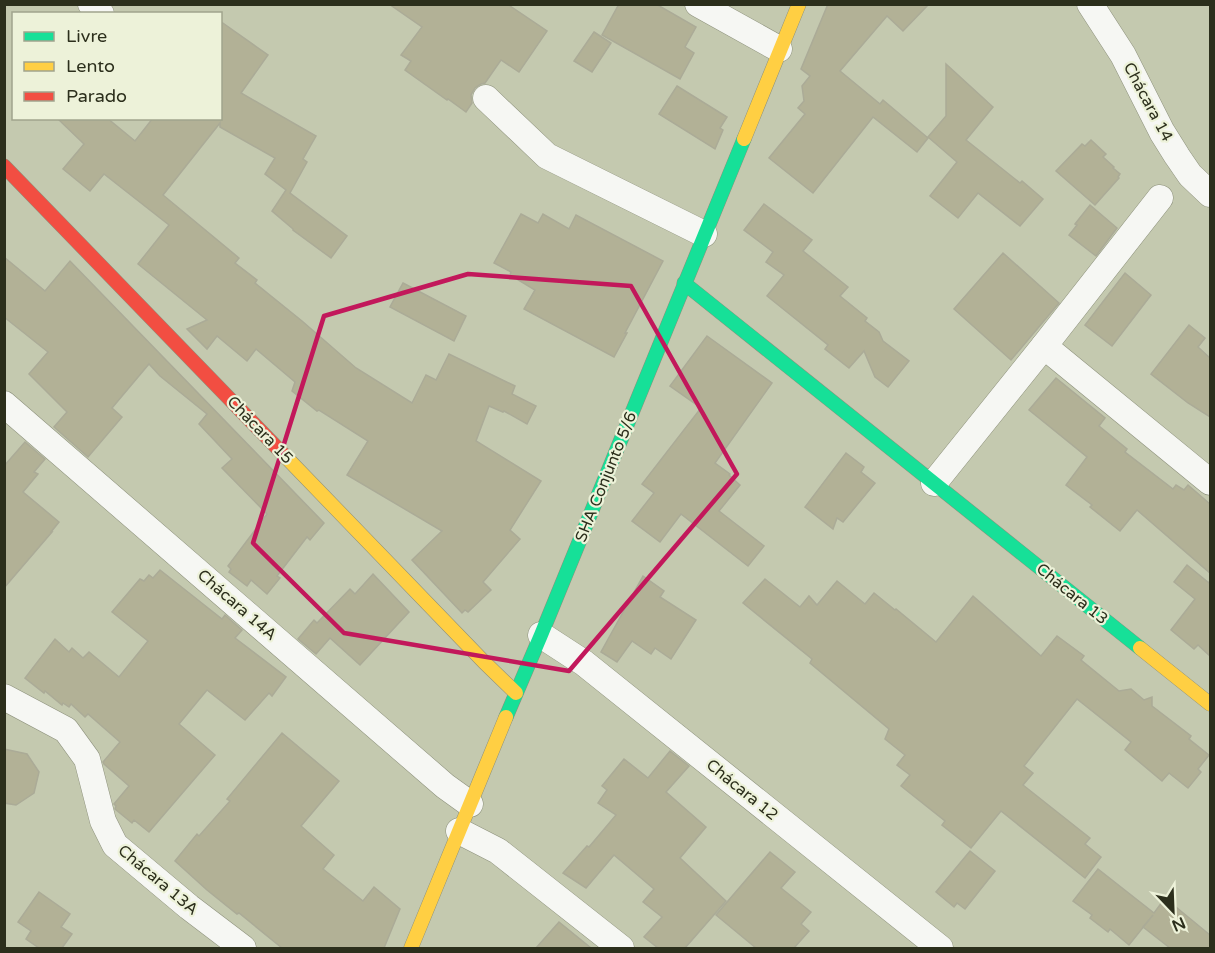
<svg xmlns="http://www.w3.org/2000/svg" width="1215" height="953" font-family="'Varela Round',sans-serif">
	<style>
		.building { fill: #b2b196; stroke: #abab97; stroke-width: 1.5 }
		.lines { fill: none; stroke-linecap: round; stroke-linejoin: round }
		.street-casing { stroke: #8d917c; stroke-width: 27 }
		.fast-casing { stroke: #8d917c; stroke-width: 15 }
		.slow-casing { stroke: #8d917c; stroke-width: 15 }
		.jam-casing { stroke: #8d917c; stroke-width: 15 }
		.street { stroke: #f6f7f3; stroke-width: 26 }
		.fast { stroke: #16e098; stroke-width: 14 }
		.slow { stroke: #ffcf43; stroke-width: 14 }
		.jam { stroke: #f24e42; stroke-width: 14 }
		.marked { fill: none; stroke: #c2185b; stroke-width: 4.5; stroke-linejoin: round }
		.labels { text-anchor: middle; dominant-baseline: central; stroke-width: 4.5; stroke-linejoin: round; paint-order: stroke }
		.street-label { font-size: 16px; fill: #2c2f1c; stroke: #edf2d9 }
	</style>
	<rect width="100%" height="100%" fill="#c4c9af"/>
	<g class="building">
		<path d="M389 4H507L547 31 519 72 501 60 485 83 481 84 475 88 471 95 472 103 466 112 448 99 447 100 405 70 411 61 401 55 422 27Z"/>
		<path d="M619 4H656L696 27 685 47 694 53 680 79 602 35Z"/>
		<path d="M828 4H929L903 31 887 16 840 71 880 104 883 100 928 138 917 152 873 117 813 193 769 158 805 114 798 108 804 101 802 86 810 76 801 69Z"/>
		<path d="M220 21 268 55 241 93 316 136 303 159 307 162 290 193 347 236 331 258 293 230V229L272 211 286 190 265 174 275 158 220 127V123L163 195 239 258 235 263 257 280 255 283 302 321 356 368 412 403 426 375 436 380 449 354 515 386 512 394 536 406 527 424 504 411 503 412 489 406 476 441 541 481 510 530 520 539 483 582 491 590 468 612 465 610 462 613 412 560 442 531 347 475 368 441 319 410 317 411 292 391 295 382 256 349 247 361 217 336 207 349 187 329 207 320 138 264 169 225 104 174 90 191 63 169 84 144 57 118H107L135 141 153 118H220Z"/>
		<path d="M594 32 611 43 592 72 574 61Z"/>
		<path d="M946 64 993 107 966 140 1020 183 1022 181 1043 199 1020 226 978 193 958 218 930 196 957 162 928 137 946 116Z"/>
		<path d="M677 86 727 117 720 128 723 130 715 149 659 114Z"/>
		<path d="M1091 140 1106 154 1103 157 1114 167 1113 168 1120 174 1118 177 1119 178 1095 205 1056 171 1082 144 1085 146Z"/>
		<path d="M764 204 812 240 803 251 848 287 840 296 867 318 865 321 879 332 883 341 909 361 888 387 875 377 864 351 849 368 825 349 828 345 767 296 784 275 766 262 773 252 744 230Z"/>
		<path d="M1090 205 1117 228 1096 256 1069 235 1077 225 1075 224Z"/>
		<path d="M521 214 538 223 543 214 569 229 576 215 663 261 625 333H627L614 357 524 309 535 290 510 275 511 272 494 263Z"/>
		<path d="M1003 253 1059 303 1011 360 954 309Z"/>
		<path d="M4 257 45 291 70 261 324 523 310 540 307 537 277 576 280 578 267 594 251 580 247 586 229 572 231 569 228 566 267 514 222 468 232 459 199 424 207 414 160 376 149 364 112 408 122 417 88 457 54 427 67 412 29 374 48 352 4 317Z"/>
		<path d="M1125 273 1151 295 1112 346 1085 325Z"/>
		<path d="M403 283 466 316 454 341 390 307Z"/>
		<path d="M1189 325 1205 338 1198 347 1210 358V417L1188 403 1151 374Z"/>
		<path d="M707 336 772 383 715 463 730 474 729 475 740 485 719 511 764 546 748 566 681 514 660 542 632 521 654 493 642 484 701 408 670 386Z"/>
		<path d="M1056 378 1105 418 1099 426 1127 449 1125 452 1173 489 1176 485 1184 490 1188 485 1210 504V573L1137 510 1120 531 1090 507 1092 505 1066 485 1087 457 1029 410Z"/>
		<path d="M25 442 45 459 34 472 38 474 23 492 59 522 51 532H52L4 588V466Z"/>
		<path d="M846 453 864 467 861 472 875 483 843 522 837 518 833 529 805 507Z"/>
		<path d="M1187 565 1209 583 1210 580V656L1198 645 1194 649 1171 630 1195 599 1174 582Z"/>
		<path d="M160 570 222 619 225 615 242 630 235 638 286 677 272 696 269 693 245 720 207 690 179 724 215 755 149 832 134 820 132 823 115 809 116 806 114 804 129 786 104 764 103 762 120 742 88 714 85 717 71 704 69 707 63 703 62 705 45 691 44 693 25 678 55 639 69 652 72 648 83 658 89 652 119 677 148 641 112 612 140 579 144 581 149 575 153 578Z"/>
		<path d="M373 574 409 612 360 665 330 638 316 654 298 639 314 620 317 623 350 589 355 594Z"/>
		<path d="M643 576 664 591 660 597 696 620 671 659 655 648 651 654 632 641 617 662 601 652Z"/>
		<path d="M765 579 800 607 809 596 817 605 837 581 865 604 874 593 895 610 896 609 936 642 973 596 1041 656 1057 636 1084 656 1081 660 1119 691 1131 689 1144 700 1152 697V706L1191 736 1189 739 1209 755 1198 769 1201 772 1188 788 1169 773 1162 781 1125 750 1131 742 1077 699 1024 766 1033 773 1023 785 1090 838 1085 844 1101 857 1085 878 1001 811 971 848 942 825 945 821 901 786 910 775 897 765 905 755 885 739 889 729 810 663 812 659 743 603Z"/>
		<path d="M282 733 339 781 301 826 334 855 323 869 363 901 374 887 400 909 384 948H282L239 913 237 914 207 890 175 861 197 834 199 836 230 801 227 799Z"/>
		<path d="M4 749 27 754 39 772 34 793 16 805 4 803Z"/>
		<path d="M670 751 689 766 666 792 706 827 680 858 726 901 685 948H658L644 937 662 917 643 902 654 889 614 855 586 888 563 873 587 846 589 847 616 815 598 803 607 790 602 786 624 759 648 778Z"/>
		<path d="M970 851 995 871 965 909 957 903 954 907 936 892Z"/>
		<path d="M770 852 795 872 781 888 811 912 801 924 809 931 794 948H756L716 915Z"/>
		<path d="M1098 869 1154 913 1165 898 1210 935V948H1170L1143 927 1153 915 1129 945 1110 929 1108 932 1090 918 1092 915 1073 901Z"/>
		<path d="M39 892 70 914 61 927 72 934 62 948H39L26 939 31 931 18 922Z"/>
		<path d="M559 922 591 948H536Z"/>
	</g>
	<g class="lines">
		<defs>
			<g id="street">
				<path d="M91 4 101 14"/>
				<path d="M698 4 779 49"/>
				<path d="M1090 4 1123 55 1162 132 1177 156 1190 175 1210 194"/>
				<path d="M486 98 547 156 704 234"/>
				<path d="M1044 346 1210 482"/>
				<path d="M4 404 445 786 470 804"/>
				<path d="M934 483 1044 346 1160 198"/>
				<path d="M541 635 584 663 940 948"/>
				<path d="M4 697 66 730 87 759 103 821 115 845 189 907 243 948"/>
				<path d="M459 831 498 851 621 948"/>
			</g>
			<g id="fast">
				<path d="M684 283 1140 648"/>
				<path d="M506 717 541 635 744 139"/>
			</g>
			<g id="slow">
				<path d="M744 139 799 4"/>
				<path d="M284 455 484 662 516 693"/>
				<path d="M1140 648 1210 704"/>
				<path d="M411 948 506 717"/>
			</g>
			<path id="jam" d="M4 166 284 455"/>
		</defs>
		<use href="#street" class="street-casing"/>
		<use href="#fast" class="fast-casing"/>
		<use href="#slow" class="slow-casing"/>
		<use href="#jam" class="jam-casing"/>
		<use href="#street" class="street"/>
		<use href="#fast" class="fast"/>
		<use href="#slow" class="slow"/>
		<use href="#jam" class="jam"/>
	</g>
	<path class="marked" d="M468 274 631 286 737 474 569 671 344 633 253 543 324 316Z"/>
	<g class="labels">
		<g class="street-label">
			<text transform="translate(1148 102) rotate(62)">Chácara 14</text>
			<text transform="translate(260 430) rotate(46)">Chácara 15</text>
			<text transform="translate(606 477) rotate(-68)">SHA Conjunto 5/6</text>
			<text transform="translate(1072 594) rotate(39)">Chácara 13</text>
			<text transform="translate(237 605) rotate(41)">Chácara 14A</text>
			<text transform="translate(742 790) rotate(39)">Chácara 12</text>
			<text transform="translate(158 880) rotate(40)">Chácara 13A</text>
		</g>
	</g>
	<rect width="1215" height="953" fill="none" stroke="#2c2f1c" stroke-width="12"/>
	<rect x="12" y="12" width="210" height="108" fill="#edf2d9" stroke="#a0a48d" stroke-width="1.5"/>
	<rect x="24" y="32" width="30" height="9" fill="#16e098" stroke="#a0a48d" stroke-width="1.5"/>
	<text x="66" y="42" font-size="18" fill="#2c2f1c">Livre</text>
	<rect x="24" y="62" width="30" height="9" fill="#ffcf43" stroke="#a0a48d" stroke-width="1.5"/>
	<text x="66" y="72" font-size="18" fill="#2c2f1c">Lento</text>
	<rect x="24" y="92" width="30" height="9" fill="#f24e42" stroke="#a0a48d" stroke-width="1.5"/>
	<text x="66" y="102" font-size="18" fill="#2c2f1c">Parado</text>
	<g transform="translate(1173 911) rotate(157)" stroke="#edf2d9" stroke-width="4.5" paint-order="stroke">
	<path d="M0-4.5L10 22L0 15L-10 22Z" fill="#2c2f1c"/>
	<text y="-9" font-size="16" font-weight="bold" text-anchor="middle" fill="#2c2f1c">N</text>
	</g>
</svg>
